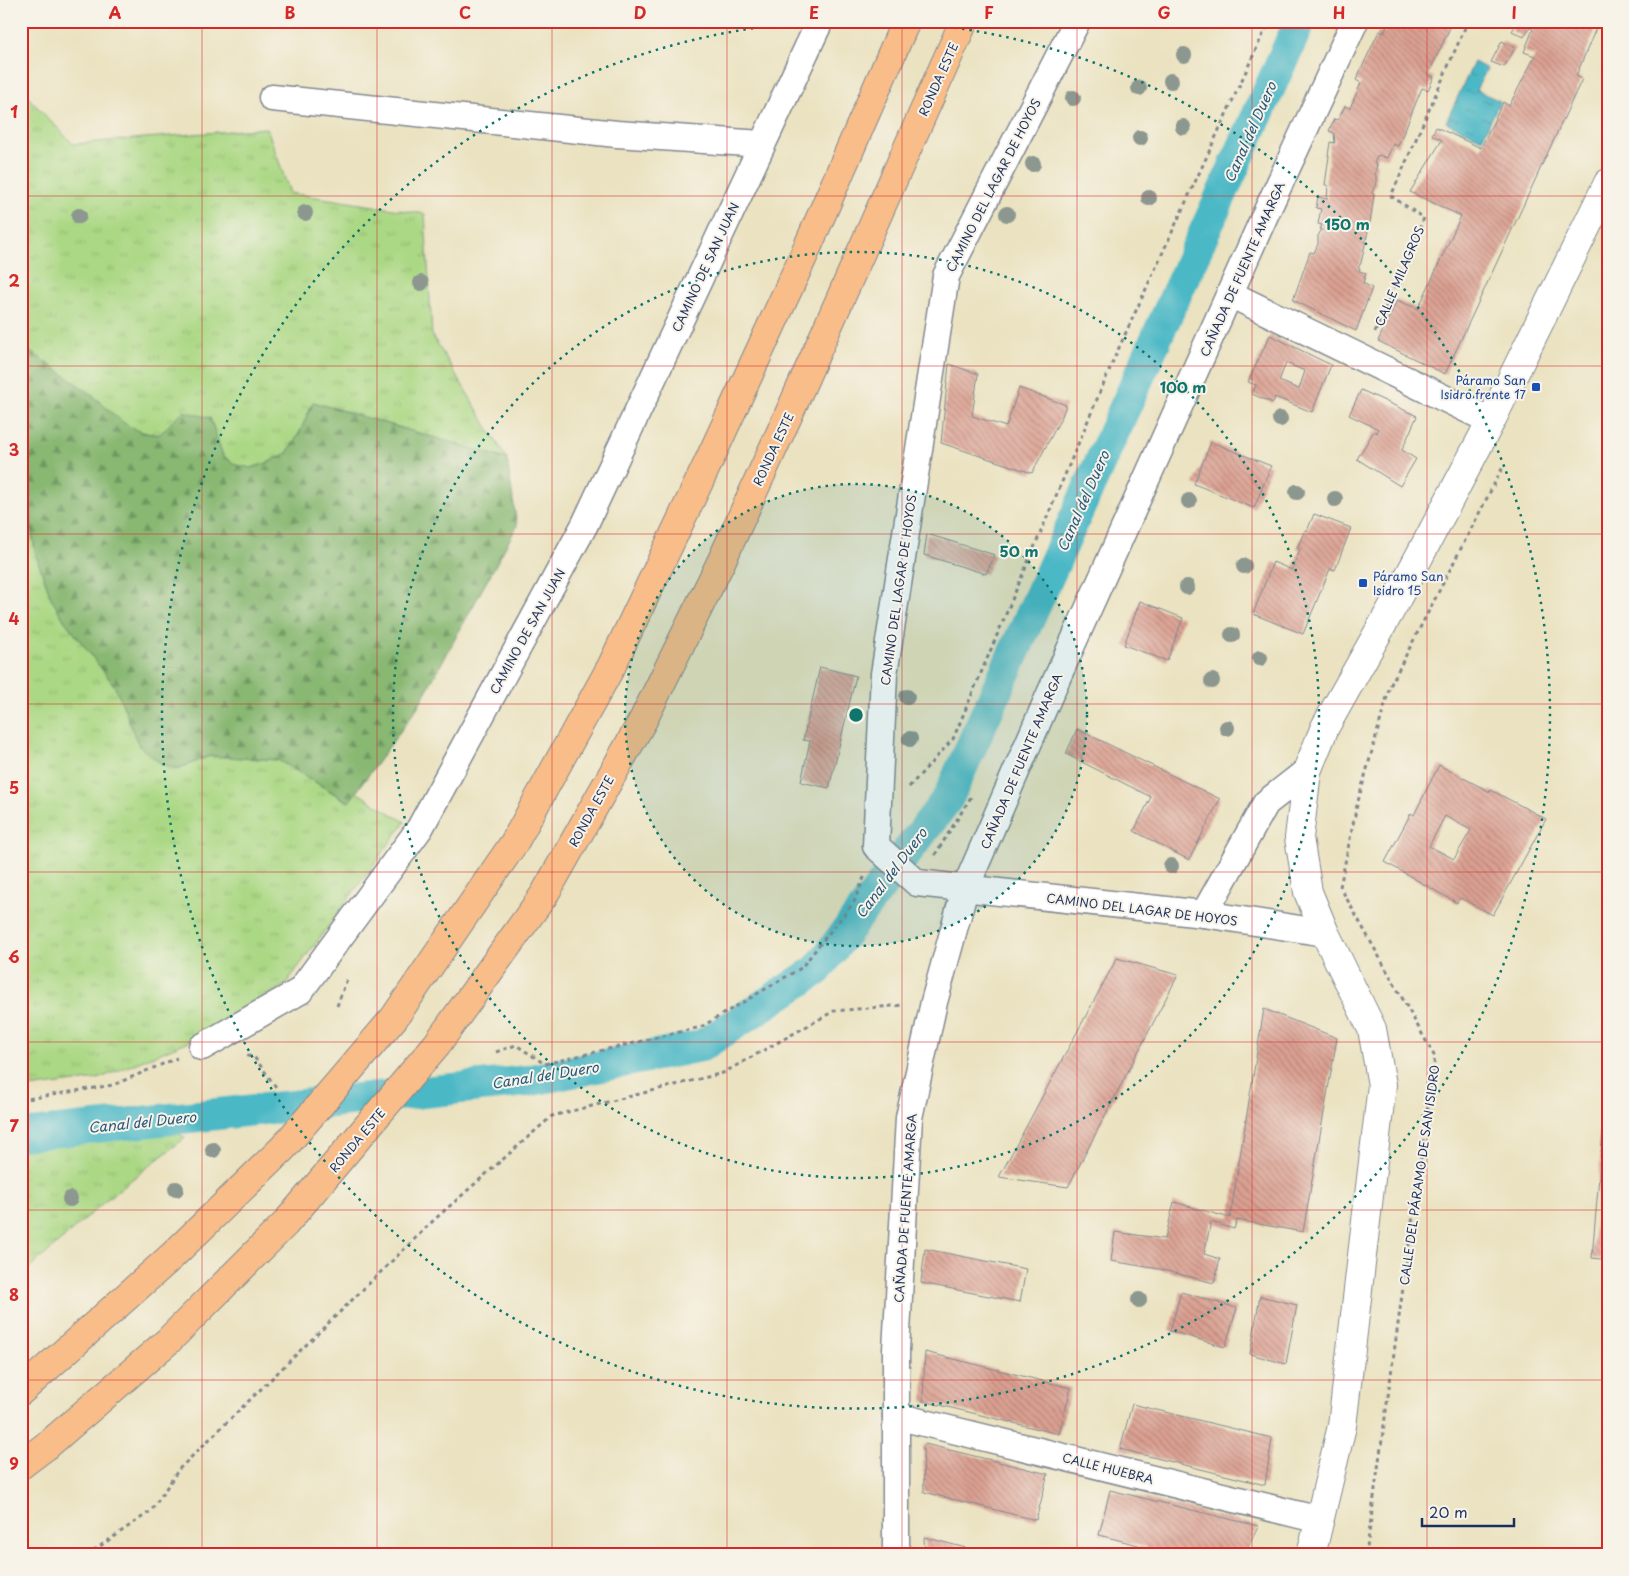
<svg xmlns="http://www.w3.org/2000/svg" width="1629" height="1576" font-family="'Playpen Sans',sans-serif">
	<style>
		.grass { fill: url(#grass-tufts); stroke: #638471 }
		.forest { fill: url(#forest-firs); stroke: #527468 }
		.water { fill: url(#water-ripples); stroke: #337492 }
		.lines { fill: none; stroke-linecap: round; stroke-linejoin: round }
		.canal { stroke: #4bb8c6; stroke-width: 32 }
		.building { fill: url(#building-back-hatch); fill-rule: evenodd }
		.minor-casing { stroke: #82888f; stroke-width: 29 }
		.tertiary-casing { stroke: #82888f; stroke-width: 30 }
		.trunk-casing { stroke: #82888f; stroke-width: 30 }
		.path { stroke: #82888f; stroke-width: 3; stroke-dasharray: 4 4; stroke-linecap: butt }
		.minor { stroke: #fff; stroke-width: 26 }
		.tertiary { stroke: #fff; stroke-width: 28 }
		.trunk { stroke: #f8bd89; stroke-width: 28 }
		.tree { fill: #8c9790 }
		.grid { fill: none; stroke: #d62828; stroke-width: 1; stroke-opacity: 0.55 }
		.ring { fill: none; stroke: #0f766e; stroke-width: 2.5; stroke-dasharray: 2.5 5 }
		.transit-dot { fill: #1a4fb4; stroke: #f7f3e8; stroke-width: 2 }
		.labels { text-anchor: middle; dominant-baseline: central; stroke-width: 4; stroke-linejoin: round; paint-order: stroke }
		.street-label { font-size: 12px; fill: #1b2f5e; stroke: #f7f3e8 }
		.transit-label { font-size: 12px; fill: #164399; stroke: #f7f3e8; text-anchor: end }
		.water-label { font-size: 14px; font-style: italic; fill: #29587d; stroke: #f7f3e8 }
		.centre { fill: #0f766e; stroke: #f7f3e8; stroke-width: 2.5 }
		.ring-label { font-size: 15px; text-anchor: middle; font-weight: bold; fill: #0f766e; stroke: #f7f3e8; stroke-width: 4; stroke-linejoin: round; paint-order: stroke }
		.neatline { fill: none; stroke: #d62828; stroke-width: 2 }
		.grid-label { font-size: 16px; text-anchor: middle; font-weight: bold; fill: #d62828 }
	</style>
	<defs>
		<pattern id="grass-tufts" width="24" height="20" patternUnits="userSpaceOnUse" patternTransform="scale(1.25)"><rect width="24" height="20" fill="#abd884"/><path d="M3 7l-1-3M5 7V3M7 7l1-3M15 17l-1-3M17 17v-4M19 17l1-3" fill="none" stroke="#93ba74"/></pattern>
		<pattern id="forest-firs" width="22" height="20" patternUnits="userSpaceOnUse" patternTransform="scale(1.25)"><rect width="22" height="20" fill="#88b872"/><path d="M5 1l3.5 6h-7zM16 11l3.5 6h-7z" fill="#6e9661"/></pattern>
		<pattern id="water-ripples" width="26" height="14" patternUnits="userSpaceOnUse" patternTransform="scale(1.25)"><rect width="26" height="14" fill="#4bb8c6"/><path d="M2 4q2-2 4 0t4 0M15 11q2-2 4 0t4 0" fill="none" stroke="#3e96a4"/></pattern>
		<pattern id="building-back-hatch" width="6" height="6" patternUnits="userSpaceOnUse" patternTransform="scale(1.25)"><rect width="6" height="6" fill="#dba091"/><path d="M-1 5l2 2M0 0l6 6M5-1l2 2" fill="none" stroke="#b1837a"/></pattern>
	</defs>
	<rect width="100%" height="100%" fill="#f7f3e8"/>
	<filter id="ink" filterUnits="userSpaceOnUse"><feTurbulence type="fractalNoise" baseFrequency=".02" numOctaves="2"/><feDisplacementMap in="SourceGraphic" scale="10" xChannelSelector="R" yChannelSelector="G"/><feConvolveMatrix kernelMatrix="1 2 1 2 8 2 1 2 1" color-interpolation-filters="sRGB"/></filter>
	<filter id="wash" filterUnits="userSpaceOnUse"><feTurbulence type="fractalNoise" baseFrequency=".0096" numOctaves="4" result="noise"/><feDisplacementMap in="SourceGraphic" scale="20" xChannelSelector="R" yChannelSelector="G"/><feGaussianBlur stdDeviation="1.12" result="paint"/><feColorMatrix in="noise" values="0 0 0 0 0 0 0 0 0 0 0 0 0 0 0 0 0 1.4 0 .05"/><feComposite in="paint" operator="in"/></filter>
	<g filter="url(#wash)">
		<rect width="100%" height="100%" fill="#eae2c0"/>
		<g class="grass">
			<path d="M21 90 73 144 267 128 290 193 425 214 432 335 507 459 313 402 300 432 287 453 267 463 251 468 236 465 223 456 210 418 159 435 144 433 125 425 93 396 53 367 27 350H21Z"/>
			<path d="M21 443 28 456 32 533 36 555 52 600 64 620 114 685 125 709 177 769 210 756 278 760 348 802 356 792 405 822 285 985 187 1042 98 1079 21 1089Z"/>
			<path d="M142 1128 178 1133 185 1138 113 1194 21 1276V1144Z"/>
		</g>
		<path class="forest" d="M21 350C30 350 38 357 45 362 62 373 79 385 95 398 118 417 127 432 159 435L183 411 210 418 223 456 236 465 251 468 267 463 287 453 300 432 313 402 507 459 517 526 417 708 349 802 278 760 210 756 177 769 161 764 140 747 134 735 125 710 114 685 64 620 52 600 36 556 32 533 28 456 21 443Z"/>
		<path class="water" d="M1474 62 1487 69 1476 90 1500 101 1482 139 1446 122Z"/>
		<g class="lines">
			<path class="canal" d="M21 1135 527 1081 701 1046 817 970 948 798 1300 21"/>
		</g>
		<g id="blocks">
			<g class="building">
				<path d="M1389 21H1453L1428 75 1434 77 1428 90 1422 88 1398 146 1393 144 1387 158 1378 155 1374 163 1377 164 1375 174 1376 175V183L1372 193 1374 194 1371 217 1361 263 1358 268 1360 269 1359 271 1366 273 1363 283 1372 288 1356 331 1293 300 1310 252 1314 253 1318 244V236L1322 229H1320L1322 225 1318 224 1321 209 1316 208 1318 197 1327 199 1328 185H1325L1329 156H1328L1330 142 1335 143 1334 133 1329 131 1334 119 1338 120 1345 106 1350 108 1361 83 1356 80 1379 31 1384 33Z"/>
				<path d="M1520 21H1599L1576 76 1582 79 1445 374 1378 341 1397 300 1418 309 1461 216 1410 192 1442 140 1432 135 1436 127 1481 148 1503 102 1509 106 1535 56 1524 52 1533 29 1529 28 1524 37 1512 31 1517 23 1518 24Z"/>
				<path d="M1502 41 1515 48 1504 67 1491 62Z"/>
				<path d="M1270 335 1331 365 1312 412 1275 397 1273 403 1252 394 1256 385 1248 382ZM1286 363 1305 371 1299 389 1279 381Z"/>
				<path d="M949 364 978 374 972 416 1006 427 1019 388 1066 405 1062 416 1032 473 941 443Z"/>
				<path d="M1361 390 1417 416 1402 450 1416 459 1400 486 1357 459 1374 431 1377 433 1378 429 1349 415Z"/>
				<path d="M1211 442 1271 466 1254 508 1194 484Z"/>
				<path d="M1314 514 1351 528 1335 570 1330 569 1303 634 1253 614 1273 562 1292 570 1300 549 1297 548 1305 530 1307 531Z"/>
				<path d="M927 534 995 555 986 574 924 555Z"/>
				<path d="M1140 601 1183 618 1167 661 1124 645Z"/>
				<path d="M820 667 856 676 829 788 801 782 810 741 803 740Z"/>
				<path d="M1077 729 1220 799 1189 860 1134 831 1151 797 1066 754Z"/>
				<path d="M1439 765 1490 792 1491 790 1546 819 1493 915 1460 898 1457 903 1385 862 1411 813 1414 815ZM1445 816 1471 830 1454 859 1429 846Z"/>
				<path d="M1117 958 1178 975 1068 1187 999 1177Z"/>
				<path d="M1264 1009 1337 1038 1303 1232 1237 1220 1234 1229 1211 1222 1204 1254 1220 1259 1214 1283 1159 1269 1111 1261 1115 1232 1165 1239 1174 1202 1230 1218Z"/>
				<path d="M1606 1093H1608V1260L1592 1258Z"/>
				<path d="M925 1249 1026 1269 1020 1302 921 1283Z"/>
				<path d="M1181 1292 1237 1308 1225 1347 1170 1331Z"/>
				<path d="M1260 1296 1297 1305 1286 1364 1250 1354Z"/>
				<path d="M925 1352 1071 1388 1059 1434 923 1401Z"/>
				<path d="M1132 1404 1272 1438 1265 1485 1120 1449Z"/>
				<path d="M925 1444 1048 1474 1036 1520 924 1492 923 1447Z"/>
				<path d="M1110 1490 1258 1526 1257 1529 1244 1555H1177L1099 1535Z"/>
				<path d="M924 1537 981 1552 980 1555H925Z"/>
				<path d="M1090 1548 1113 1554V1555H1087Z"/>
			</g>
		</g>
	</g>
	<g filter="url(#ink)">
		<use href="#blocks" fill-opacity="0" stroke="#82888f" stroke-width="1"/>
		<g class="lines">
			<defs>
				<g id="minor">
					<path d="M1077 21 946 276 884 674 876 846 917 883 1204 914 1325 933"/>
					<path d="M272 98 617 134 762 144"/>
					<path d="M1230 294 1491 421"/>
					<path d="M1204 914 1266 803 1307 771"/>
					<path d="M202 1047 300 991 420 828 585 524 820 21"/>
					<path d="M896 1416 1320 1520"/>
					<path d="M896 1555V1350L909 1118 934 1002 965 889 1049 696 1265 215 1355 21"/>
				</g>
				<path id="tertiary" d="M1310 1555 1314 1543 1342 1426 1382 1085 1372 1029 1325 933 1308 892 1299 838 1307 771 1325 727 1393 606 1491 421 1608 183"/>
				<g id="trunk">
					<path d="M21 1391 172 1256 283 1148 394 1018 514 843 612 665 707 465 804 255 906 21"/>
					<path d="M21 1465 50 1443 168 1341 285 1224 437 1044 544 895 643 720 721 562 788 416 964 21"/>
				</g>
			</defs>
			<use href="#minor" class="minor-casing"/>
			<use href="#tertiary" class="tertiary-casing"/>
			<use href="#trunk" class="trunk-casing"/>
			<g class="path">
				<path d="M1375 332 1424 218 1391 196 1468 21"/>
				<path d="M909 787 953 739 1117 352 1269 21"/>
				<path d="M935 855 971 797"/>
				<path d="M1340 887 1357 805 1390 686 1504 465"/>
				<path d="M1343 892 1435 1057 1366 1555"/>
				<path d="M337 1006 347 979"/>
				<path d="M496 1052 516 1045 545 1064 701 1027 801 968 854 902 865 875"/>
				<path d="M247 1056 254 1057 276 1087"/>
				<path d="M21 1100 113 1085 177 1058"/>
				<path d="M87 1555 151 1511 179 1469 435 1219 552 1116 723 1073 834 1011 904 1005"/>
			</g>
			<use href="#minor" class="minor"/>
			<use href="#tertiary" class="tertiary"/>
			<use href="#trunk" class="trunk"/>
		</g>
		<g class="tree">
			<circle cx="1184" cy="55" r="8"/>
			<circle cx="1171" cy="81" r="8"/>
			<circle cx="1139" cy="88" r="8"/>
			<circle cx="1073" cy="98" r="8"/>
			<circle cx="1183" cy="127" r="8"/>
			<circle cx="1140" cy="138" r="8"/>
			<circle cx="1033" cy="164" r="8"/>
			<circle cx="1149" cy="198" r="8"/>
			<circle cx="305" cy="213" r="8"/>
			<circle cx="1007" cy="214" r="8"/>
			<circle cx="79" cy="216" r="8"/>
			<circle cx="421" cy="283" r="8"/>
			<circle cx="1280" cy="419" r="8"/>
			<circle cx="1297" cy="492" r="8"/>
			<circle cx="1335" cy="499" r="8"/>
			<circle cx="1189" cy="501" r="8"/>
			<circle cx="1244" cy="566" r="8"/>
			<circle cx="1187" cy="587" r="8"/>
			<circle cx="1232" cy="635" r="8"/>
			<circle cx="1260" cy="658" r="8"/>
			<circle cx="1212" cy="681" r="8"/>
			<circle cx="907" cy="697" r="8"/>
			<circle cx="1227" cy="728" r="8"/>
			<circle cx="910" cy="739" r="8"/>
			<circle cx="1171" cy="866" r="8"/>
			<circle cx="213" cy="1150" r="8"/>
			<circle cx="176" cy="1189" r="8"/>
			<circle cx="70" cy="1199" r="8"/>
			<circle cx="1139" cy="1300" r="8"/>
		</g>
	</g>
	<path class="grid" d="M202 21V1555M377 21V1555M552 21V1555M727 21V1555M902 21V1555M1077 21V1555M1252 21V1555M1427 21V1555M21 196H1608M21 366H1608M21 534H1608M21 704H1608M21 872H1608M21 1042H1608M21 1210H1608M21 1380H1608"/>
	<circle cx="856" cy="715" r="231" fill="#0f766e" fill-opacity=".12"/>
	<g class="ring">
		<circle cx="856" cy="715" r="231"/>
		<circle cx="856" cy="715" r="463"/>
		<path d="M880 21A694 694 0 1 1 832 21"/>
	</g>
	<g class="transit-dot">
		<rect x="1531" y="382" width="10" height="10" rx="2.5"/>
		<rect x="1358" y="578" width="10" height="10" rx="2.5"/>
	</g>
	<g class="labels">
		<g class="street-label">
			<text transform="translate(938 79) rotate(-66)">RONDA ESTE</text>
			<text transform="translate(993 185) rotate(-63)">CAMINO DEL LAGAR DE HOYOS</text>
			<text transform="translate(705 267) rotate(-65)">CAMINO DE SAN JUAN</text>
			<text transform="translate(1242 269) rotate(-66)">CAÑADA DE FUENTE AMARGA</text>
			<text transform="translate(1399 276) rotate(-67)">CALLE MILAGROS</text>
			<text transform="translate(773 449) rotate(-65)">RONDA ESTE</text>
			<text transform="translate(898 590) rotate(-82)">CAMINO DEL LAGAR DE HOYOS</text>
			<text transform="translate(527 631) rotate(-61)">CAMINO DE SAN JUAN</text>
			<text transform="translate(1021 761) rotate(-67)">CAÑADA DE FUENTE AMARGA</text>
			<text transform="translate(591 811) rotate(-61)">RONDA ESTE</text>
			<text transform="translate(1142 909) rotate(7)">CAMINO DEL LAGAR DE HOYOS</text>
			<text transform="translate(357 1140) rotate(-50)">RONDA ESTE</text>
			<text transform="translate(1419 1175) rotate(-82)">CALLE DEL PÁRAMO DE SAN ISIDRO</text>
			<text transform="translate(905 1208) rotate(-86)">CAÑADA DE FUENTE AMARGA</text>
			<text transform="translate(1108 1468) rotate(14)">CALLE HUEBRA</text>
		</g>
		<g class="transit-label">
			<text x="1526" y="380">Páramo San<tspan x="1526" dy="14">Isidro frente 17</tspan></text>
			<text x="1373" y="576" text-anchor="start">Páramo San<tspan x="1373" dy="14">Isidro 15</tspan></text>
		</g>
		<g class="water-label">
			<text transform="translate(1250 132) rotate(-66)">Canal del Duero</text>
			<text transform="translate(1083 501) rotate(-66)">Canal del Duero</text>
			<text transform="translate(891 873) rotate(-53)">Canal del Duero</text>
			<text transform="translate(545 1075) rotate(-9)">Canal del Duero</text>
			<text transform="translate(142 1122) rotate(-6)">Canal del Duero</text>
		</g>
	</g>
	<circle cx="856" cy="715" r="8" class="centre"/>
	<g class="ring-label">
		<text x="1347" y="230">150 m</text>
		<text x="1183" y="393">100 m</text>
		<text x="1019" y="557">50 m</text>
	</g>
	<rect width="1629" height="1576" fill="none" stroke="#f7f3e8" stroke-width="55"/>
	<path d="M1422 1518v8h92v-8" fill="none" stroke="#1b2f5e" stroke-width="2.5"/>
	<text x="1429" y="1518" font-size="15" fill="#1b2f5e" stroke="#f7f3e8" stroke-width="4" paint-order="stroke">20 m</text>
	<rect x="28" y="28" width="1574" height="1520" class="neatline"/>
	<g class="grid-label">
		<text x="115" y="19">A</text>
		<text x="290" y="19">B</text>
		<text x="465" y="19">C</text>
		<text x="640" y="19">D</text>
		<text x="814" y="19">E</text>
		<text x="989" y="19">F</text>
		<text x="1164" y="19">G</text>
		<text x="1339" y="19">H</text>
		<text x="1514" y="19">I</text>
		<text x="14" y="118">1</text>
		<text x="14" y="287">2</text>
		<text x="14" y="456">3</text>
		<text x="14" y="625">4</text>
		<text x="14" y="794">5</text>
		<text x="14" y="963">6</text>
		<text x="14" y="1132">7</text>
		<text x="14" y="1301">8</text>
		<text x="14" y="1470">9</text>
	</g>
</svg>
